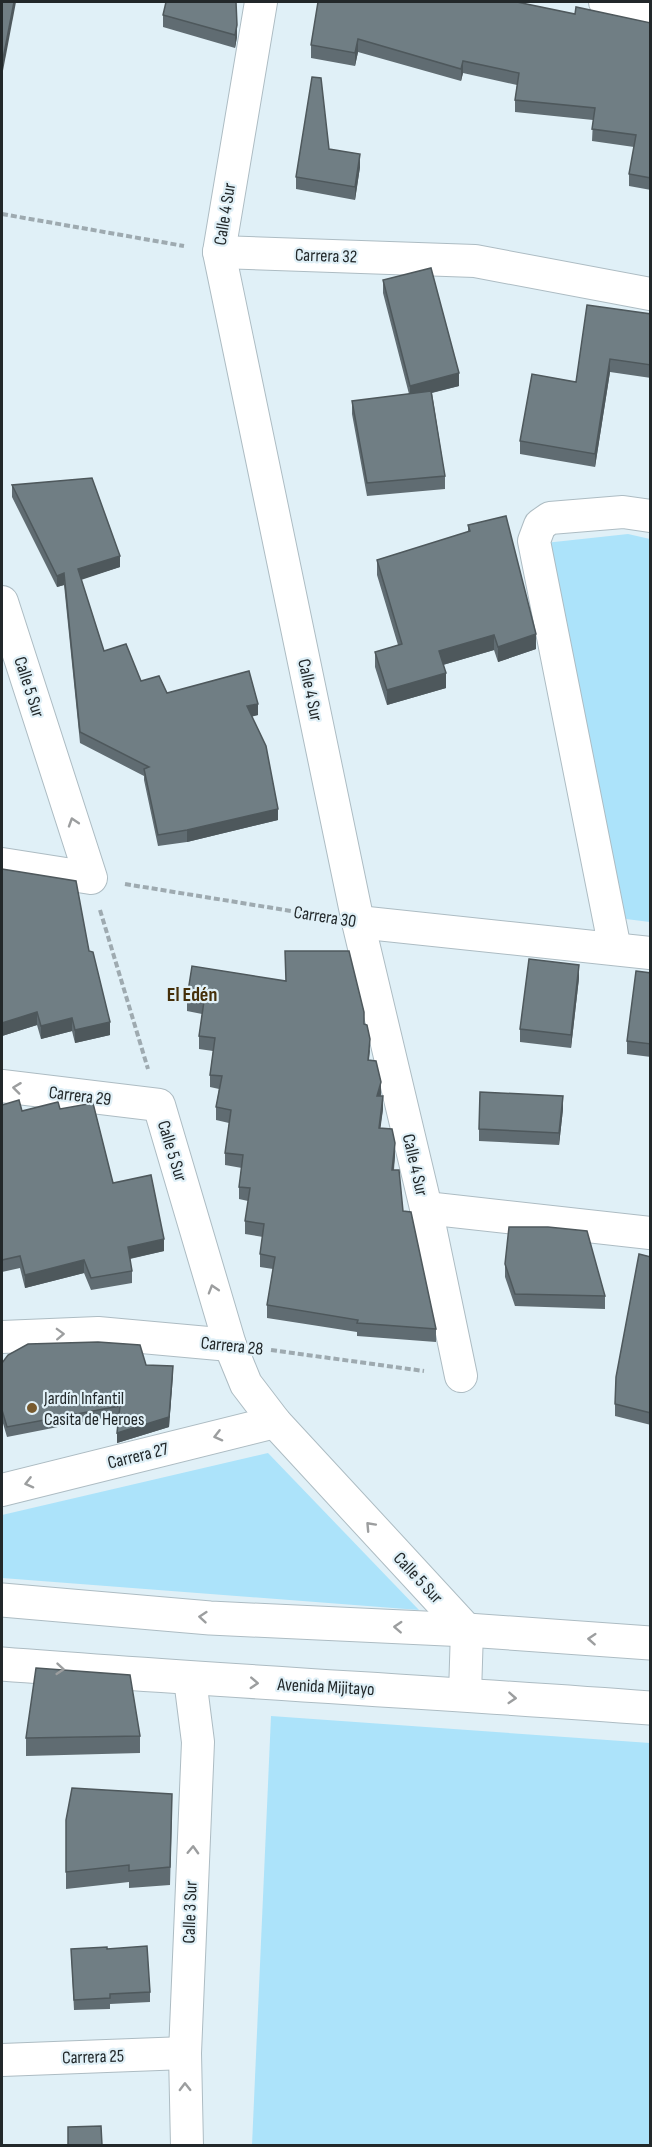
<svg xmlns="http://www.w3.org/2000/svg" width="652" height="2147" font-family="'Sofia Sans Condensed',sans-serif">
	<style>
		.green { fill: #ace3fa }
		.lines { fill: none; stroke-linecap: round; stroke-linejoin: round }
		.street-casing { stroke: #adbcc3; stroke-width: 34 }
		.secondary-casing { stroke: #adbcc3; stroke-width: 35 }
		.path { stroke: #9eaab0; stroke-width: 4; stroke-dasharray: 6 3; stroke-linecap: butt }
		.street { stroke: #fff; stroke-width: 32 }
		.secondary { stroke: #fff; stroke-width: 33 }
		.wall { fill: #606c72 }
		.shaded-wall { fill: #4e585c }
		.building { fill: #707e84; stroke: #4e585c; stroke-width: 1.5 }
		.oneway { stroke: #9c9e9f }
		.poi-dot { fill: #785b2f; stroke: #e0f0f7; stroke-width: 2 }
		.labels { text-anchor: middle; dominant-baseline: central; stroke-width: 4.5; stroke-linejoin: round; paint-order: stroke }
		.street-label { font-size: 18px; fill: #22282a; stroke: #e0f0f7 }
		.poi-label { font-size: 18px; fill: #22282a; stroke: #e0f0f7; text-anchor: start }
		.neighbourhood-label { font-size: 20px; font-weight: bold; fill: #452f09; stroke: #e0f0f7 }
	</style>
	<rect width="100%" height="100%" fill="#e0f0f7"/>
	<g class="green">
		<path d="M628 534 650 539V922L618 918 545 543Z"/>
		<path d="M268 1453 419 1610 2 1578V1515Z"/>
		<path d="M271 1716 650 1743V2145H252Z"/>
	</g>
	<g class="lines">
		<defs>
			<g id="street">
				<path d="M261 2 219 252 358 922 426 1208 461 1376"/>
				<path d="M605 2 650 10"/>
				<path d="M219 252 475 261 650 294"/>
				<path d="M2 602 91 878 2 864"/>
				<path d="M358 922 650 953"/>
				<path d="M615 949 534 541 540 525 550 518 623 512 650 516"/>
				<path d="M2 1086 159 1105 230 1345 246 1384 275 1422 467 1630 465 1694"/>
				<path d="M426 1208 650 1233"/>
				<path d="M2 1337 98 1333 230 1345"/>
				<path d="M2 1490 275 1422"/>
				<path d="M2 2060 185 2053"/>
				<path d="M187 2146 185 2053 198 1742 190 1679"/>
			</g>
			<g id="secondary">
				<path d="M2 1600 210 1618 467 1630 650 1643"/>
				<path d="M2 1664C218 1681 434 1692 650 1708"/>
			</g>
		</defs>
		<use href="#street" class="street-casing"/>
		<use href="#secondary" class="secondary-casing"/>
		<g class="path">
			<path d="M2 214 184 246"/>
			<path d="M125 884 322 916"/>
			<path d="M100 910 148 1069"/>
			<path d="M271 1350 424 1371"/>
		</g>
		<use href="#street" class="street"/>
		<use href="#secondary" class="secondary"/>
	</g>
	<g class="wall">
		<path d="M236 2 237 37 235 48 163 27V15Z"/>
		<path d="M318 2 575 14 651 23V190L629 186V174L634 147 592 141 593 120 515 112V100L517 85 463 73 461 81 358 52 355 66 311 58V45Z"/>
		<path d="M329 149 360 167 355 200 296 189V177Z"/>
		<path d="M383 280 459 386 432 393 445 476V489L367 496 352 414V401L409 394 383 293Z"/>
		<path d="M651 314V378L610 372 595 467 520 454V441L576 382Z"/>
		<path d="M12 485 120 567 81 579 104 651 141 681 167 693 258 715 252 716 278 820 187 842 158 846 144 780V776L80 743 64 585 57 587 12 497Z"/>
		<path d="M468 525 536 649 498 662 494 650 443 665 446 688 387 705 375 667V652L398 645 377 575V560L468 532Z"/>
		<path d="M2 869 89 951 110 1035 75 1043 72 1031 41 1039 37 1025 2 1036Z"/>
		<path d="M651 973V1057L627 1054V1041Z"/>
		<path d="M579 978 571 1048 520 1042V1029Z"/>
		<path d="M187 998 364 1024 370 1051 369 1060 383 1109 380 1128 395 1156 394 1170 403 1211 436 1329V1342L357 1336V1332L267 1318V1305L273 1269 260 1267V1254L263 1237 245 1234V1221L248 1201 239 1199V1187L242 1168 225 1165V1153L229 1123 216 1120V1107L219 1089 210 1087V1075L213 1051 199 1049V1036L202 1014 187 1011Z"/>
		<path d="M2 1105 22 1111 60 1109 164 1251 130 1259 132 1271V1283L91 1290 84 1273 25 1288 20 1268 2 1272Z"/>
		<path d="M563 1109 559 1145 479 1141V1129Z"/>
		<path d="M651 1257V1425L615 1416V1404Z"/>
		<path d="M505 1264 605 1296V1309L515 1306 505 1277Z"/>
		<path d="M2 1363 146 1365 173 1376 169 1427 117 1443 119 1415 7 1437 2 1420Z"/>
		<path d="M140 1736V1753L26 1756V1738Z"/>
		<path d="M172 1811 170 1885 129 1888V1882L66 1889V1820Z"/>
		<path d="M71 1949H107L150 1992V2002L110 2004V2009L74 2010Z"/>
	</g>
	<g class="shaded-wall">
		<path d="M14 2H16L2 76V64Z"/>
		<path d="M237 25V37L235 48V35Z"/>
		<path d="M358 39V52L355 66V53Z"/>
		<path d="M463 61V73L461 81V69Z"/>
		<path d="M360 154V167L355 200V187Z"/>
		<path d="M610 359V372L595 467V454Z"/>
		<path d="M459 373V386L410 398V386Z"/>
		<path d="M120 556V567L78 581V569Z"/>
		<path d="M64 573V585L57 587V576Z"/>
		<path d="M536 634V649L498 662V647Z"/>
		<path d="M494 635V650L439 666V651Z"/>
		<path d="M446 673V688L387 705V690Z"/>
		<path d="M258 704V715L247 718V706Z"/>
		<path d="M278 809V820L187 842V830Z"/>
		<path d="M579 965V978L571 1048V1035Z"/>
		<path d="M37 1012V1025L2 1036V1023Z"/>
		<path d="M72 1018V1031L41 1039V1026Z"/>
		<path d="M110 1022V1035L75 1043V1030Z"/>
		<path d="M381 1082V1095L377 1108V1096Z"/>
		<path d="M383 1096V1109L379 1140V1128Z"/>
		<path d="M563 1096V1109L559 1145V1133Z"/>
		<path d="M395 1143V1156L392 1182V1170Z"/>
		<path d="M164 1239V1251L128 1259V1247Z"/>
		<path d="M84 1260V1273L25 1288V1275Z"/>
		<path d="M173 1366 169 1427 117 1443V1433Z"/>
	</g>
	<g class="building">
		<path d="M2 2H14L2 64Z"/>
		<path d="M166 2H236L237 25 235 35 163 15Z"/>
		<path d="M318 2H517L575 14 576 7 651 23V178L629 174 636 135 592 129 595 108 515 100 519 73 463 61 461 69 358 39 355 53 311 45Z"/>
		<path d="M312 77 321 78 329 149 360 154 355 187 296 177Z"/>
		<path d="M431 268 459 373 410 386 383 280Z"/>
		<path d="M587 305 651 314V365L610 359 595 454 520 441 532 374 576 382Z"/>
		<path d="M431 391 445 476 367 483 352 401Z"/>
		<path d="M92 478 120 556 78 569 104 651 126 644 141 681 159 676 167 693 249 671 258 704 247 706 266 746 278 809 187 830 158 835 144 769 149 767 80 732 64 573 57 576 12 485Z"/>
		<path d="M506 516 536 634 498 647 494 635 439 651 446 673 387 690 375 652 402 644 377 560 470 531 468 525Z"/>
		<path d="M2 869 76 881 89 951 93 952 110 1022 75 1030 72 1018 41 1026 37 1012 2 1023Z"/>
		<path d="M285 951H349L364 1012V1024L367 1025 370 1039 368 1060 376 1061 381 1082 377 1096H383L379 1128 392 1129 395 1143 392 1170H399L403 1211 411 1212 436 1329 357 1323 358 1320 267 1305 275 1257 260 1254 264 1224 245 1221 250 1188 239 1187 243 1155 225 1153 231 1110 216 1107 222 1076 210 1075 215 1038 199 1036 204 1001 187 998 192 966 286 981Z"/>
		<path d="M529 959 579 965 571 1035 520 1029Z"/>
		<path d="M636 971 651 973V1044L627 1041Z"/>
		<path d="M480 1092 563 1096 559 1133 479 1129Z"/>
		<path d="M19 1100 22 1111 58 1102 60 1109 93 1103 113 1183 151 1175 164 1239 128 1247 132 1271 91 1278 84 1260 25 1275 20 1256 2 1260V1105Z"/>
		<path d="M509 1227H548L587 1231 605 1296 515 1294 505 1264Z"/>
		<path d="M639 1254 651 1257V1413L615 1404 616 1377Z"/>
		<path d="M98 1342 140 1345 146 1365 173 1366 169 1417 117 1433 120 1406 7 1427 2 1410V1363L8 1355 28 1344Z"/>
		<path d="M36 1668 130 1675 140 1736 26 1738Z"/>
		<path d="M72 1788 172 1794 170 1867 129 1871V1865L66 1872V1820Z"/>
		<path d="M147 1946 150 1992 110 1994V1998L74 2000 71 1949 107 1947V1949Z"/>
		<path d="M101 2126 102 2145H68V2127Z"/>
	</g>
	<defs><path id="oneway-chevron" d="M-2-3.5L2.5 0L-2 3.5" fill="none" stroke-width="1.6" stroke-linecap="round" stroke-linejoin="round" transform="scale(1.5)"/></defs>
	<g class="oneway">
		<use href="#oneway-chevron" transform="translate(73 822) rotate(-108)"/>
		<use href="#oneway-chevron" transform="translate(17 1088) rotate(-173)"/>
		<use href="#oneway-chevron" transform="translate(213 1289) rotate(-107)"/>
		<use href="#oneway-chevron" transform="translate(60 1334) rotate(-2)"/>
		<use href="#oneway-chevron" transform="translate(218 1436) rotate(166)"/>
		<use href="#oneway-chevron" transform="translate(29 1483) rotate(166)"/>
		<use href="#oneway-chevron" transform="translate(370 1526) rotate(-133)"/>
		<use href="#oneway-chevron" transform="translate(203 1617) rotate(-175)"/>
		<use href="#oneway-chevron" transform="translate(398 1627) rotate(-177)"/>
		<use href="#oneway-chevron" transform="translate(592 1639) rotate(-176)"/>
		<use href="#oneway-chevron" transform="translate(60 1669) rotate(5)"/>
		<use href="#oneway-chevron" transform="translate(254 1683) rotate(3)"/>
		<use href="#oneway-chevron" transform="translate(512 1698) rotate(4)"/>
		<use href="#oneway-chevron" transform="translate(193 1850) rotate(-88)"/>
		<use href="#oneway-chevron" transform="translate(185 2087) rotate(-91)"/>
	</g>
	<circle class="poi-dot" cx="32" cy="1408" r="6"/>
	<g class="labels">
		<g class="street-label">
			<text transform="translate(225 214) rotate(-81)">Calle 4 Sur</text>
			<text transform="translate(326 256) rotate(2)">Carrera 32</text>
			<text transform="translate(29 687) rotate(72)">Calle 5 Sur</text>
			<text transform="translate(310 690) rotate(78)">Calle 4 Sur</text>
			<text transform="translate(325 917) rotate(9)">Carrera 30</text>
			<text transform="translate(80 1096) rotate(7)">Carrera 29</text>
			<text transform="translate(172 1151) rotate(73)">Calle 5 Sur</text>
			<text transform="translate(415 1165) rotate(77)">Calle 4 Sur</text>
			<text transform="translate(232 1346) rotate(6)">Carrera 28</text>
			<text transform="translate(138 1456) rotate(-14)">Carrera 27</text>
			<text transform="translate(418 1578) rotate(47)">Calle 5 Sur</text>
			<text transform="translate(326 1687) rotate(3)">Avenida Mijitayo</text>
			<text transform="translate(190 1912) rotate(-88)">Calle 3 Sur</text>
			<text transform="translate(93 2057) rotate(-2)">Carrera 25</text>
		</g>
		<g class="poi-label">
			<text x="44" y="1398">Jardín Infantil<tspan x="44" dy="21">Casita de Heroes</tspan></text>
		</g>
		<g class="neighbourhood-label">
			<text x="192" y="995">El Edén</text>
		</g>
	</g>
	<rect width="652" height="2147" fill="none" stroke="#22282a" stroke-width="6"/>
</svg>
